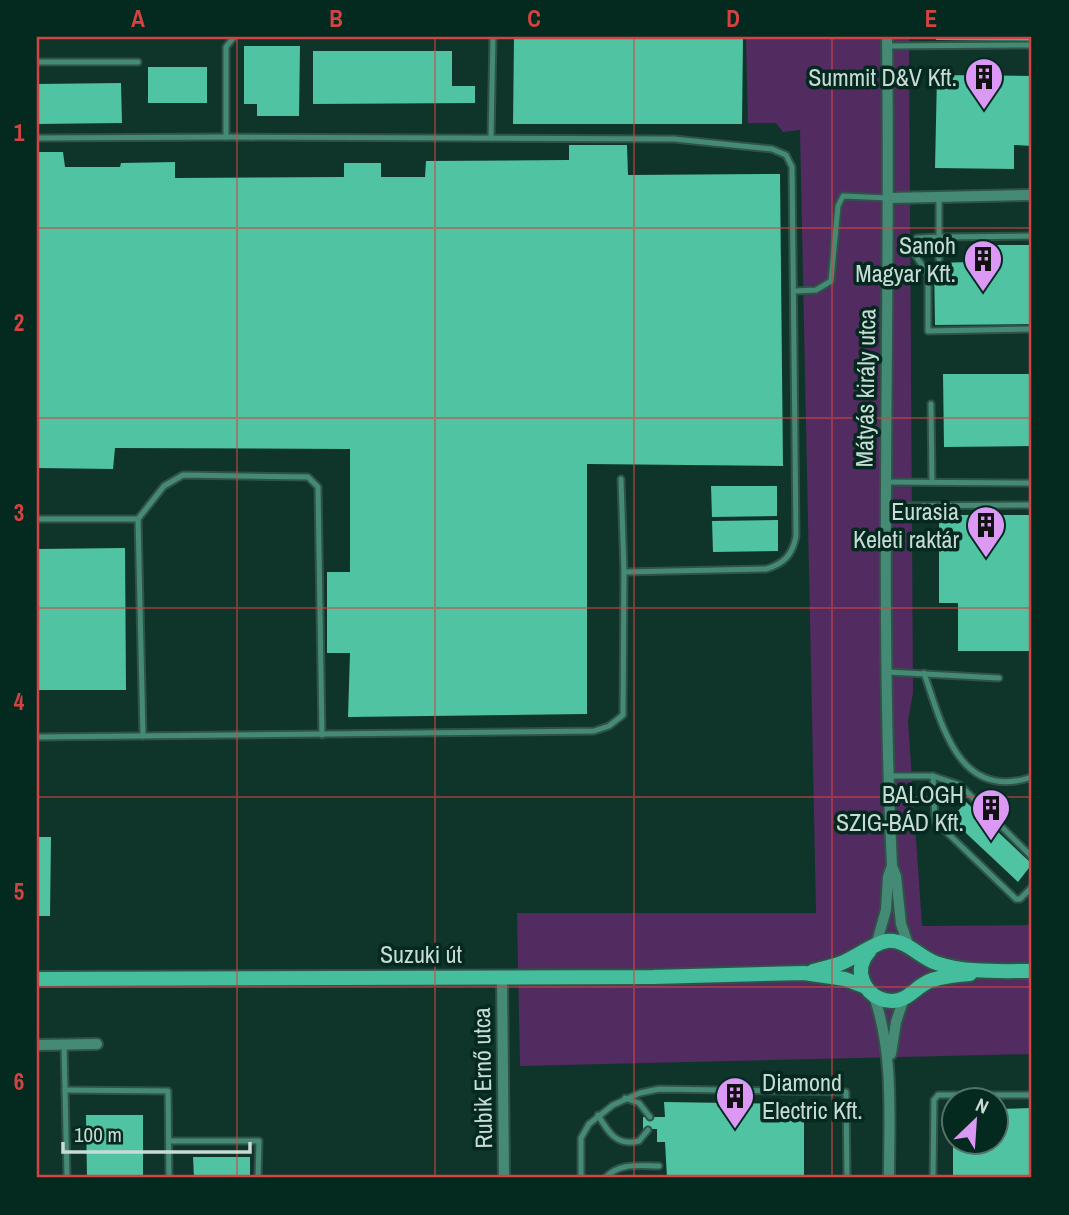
<svg xmlns="http://www.w3.org/2000/svg" width="1069" height="1215" font-family="'Archivo Narrow',sans-serif">
	<style>
		.green { fill: #522b60 }
		.building { fill: #50c3a2 }
		.lines { fill: none; stroke-linecap: round; stroke-linejoin: round }
		.service-casing { stroke: #305249; stroke-width: 9 }
		.minor-casing { stroke: #305249; stroke-width: 14 }
		.secondary-casing { stroke: #305249; stroke-width: 18 }
		.service { stroke: #448a75; stroke-width: 5 }
		.minor { stroke: #448a75; stroke-width: 10 }
		.secondary { stroke: #44be9d; stroke-width: 14 }
		.grid { fill: none; stroke: #d44342; stroke-width: 2; stroke-opacity: 0.55 }
		.labels { text-anchor: middle; dominant-baseline: central; stroke-width: 7; stroke-linejoin: round; paint-order: stroke }
		.poi-label { font-size: 24px; fill: #c8dbd4; stroke: #042a20; text-anchor: end }
		.street-label { font-size: 24px; fill: #c8dbd4; stroke: #042a20 }
		.neatline { fill: none; stroke: #d44342; stroke-width: 2.5 }
		.grid-label { font-size: 23px; text-anchor: middle; font-weight: bold; fill: #d44342 }
	</style>
	<rect width="100%" height="100%" fill="#0f342a"/>
	<path class="green" d="M746 37H909L913 693 908 721 922 926 1032 925V1054L520 1066 517 913H816L800 130 783 132 776 123H748Z"/>
	<g class="building">
		<path d="M514 37H743L742 124H513Z"/>
		<path d="M936 37H1032V41L936 40Z"/>
		<path d="M244 46H300L299 116H257V104H244Z"/>
		<path d="M313 51H452V86H475V103L313 104Z"/>
		<rect x="148" y="67" width="59" height="36"/>
		<path d="M937 75 1032 76V146L1014 145V169L935 168Z"/>
		<path d="M121 83 122 123 37 124V84Z"/>
		<path d="M569 145H627L628 175 780 174 783 466 587 464V714L348 717 350 653H327V572H350V449L115 448 113 469 37 468V152H63L65 167H120L121 163 175 162V178L344 177V163H381V177H425L426 161 569 160Z"/>
		<path d="M971 245H1032V324L935 325 934 263 971 262Z"/>
		<path d="M943 374H1032V446L944 447Z"/>
		<path d="M711 486H777V516L712 517Z"/>
		<path d="M939 515H1032V651H958V603H939Z"/>
		<path d="M778 520V551L713 552 712 521Z"/>
		<path d="M125 548 126 690H37V549Z"/>
		<path d="M966 802 1032 864 1018 882 951 819Z"/>
		<path d="M37 837H51L50 916H37Z"/>
		<path d="M664 1102 804 1104V1178H667L665 1142H657V1129H643V1117H665Z"/>
		<path d="M1032 1108V1178H953V1142H996V1109Z"/>
		<path d="M86 1115H143V1178H87Z"/>
		<path d="M193 1157H250V1178H194Z"/>
	</g>
	<g class="lines">
		<defs>
			<g id="service">
				<path d="M888 46 1032 45"/>
				<path d="M37 62H138"/>
				<path d="M226 137V47L234 37"/>
				<path d="M37 138 226 137 674 139 772 149 786 155 792 167 796 536C793 554 784 564 766 569L624 572"/>
				<path d="M491 138 493 37"/>
				<path d="M939 197V237L917 238 916 256 928 275V331L1032 329"/>
				<path d="M939 259V237L1032 236"/>
				<path d="M795 291 816 290 831 281 838 206 843 196 889 198"/>
				<path d="M931 404 932 482"/>
				<path d="M885 482 1032 483"/>
				<path d="M885 506 1028 505"/>
				<path d="M37 519H138"/>
				<path d="M888 672 999 678"/>
				<path d="M924 673C942 724 958 802 1032 777"/>
				<path d="M143 736 138 519 164 486 183 475 308 477 318 487 322 735"/>
				<path d="M37 737 594 731 609 726 623 715 624 572 621 479"/>
				<path d="M888 776H933L960 785 1032 857"/>
				<path d="M933 776 935 821 1016 899H1020L1032 887"/>
				<path d="M64 1045 67 1178"/>
				<path d="M65 1090 168 1091 169 1178"/>
				<path d="M625 1098 639 1103 650 1117"/>
				<path d="M598 1115C608 1132 617 1147 639 1141L648 1130"/>
				<path d="M169 1141H259L258 1178"/>
				<path d="M581 1178V1138L589 1124 613 1105 640 1093 659 1089 846 1092 847 1178"/>
				<path d="M605 1178C620 1162 639 1166 659 1166"/>
				<path d="M933 1178 934 1100 938 1095H1032"/>
			</g>
			<g id="minor">
				<path d="M887 37C891 313 879 590 892 866L896 876 901 924 909 947"/>
				<path d="M889 198 1032 195"/>
				<path d="M876 945 886 910 888 877 892 866"/>
				<path d="M502 977 504 1178"/>
				<path d="M874 996C894 1054 889 1117 889 1178"/>
				<path d="M37 1045 97 1044"/>
				<path d="M891 1054 896 1022 904 998"/>
			</g>
			<g id="secondary">
				<path d="M870 950C862 959 858 969 863 981 869 997 888 1006 904 998 914 993 920 984 932 980 944 976 957 975 970 974"/>
				<path d="M813 971C821 969 830 967 839 964 853 959 874 943 887 941 906 939 919 957 936 963 965 973 1001 971 1032 971"/>
				<path d="M37 979 653 977 804 973 845 979 866 987"/>
			</g>
		</defs>
		<use href="#service" class="service-casing"/>
		<use href="#minor" class="minor-casing"/>
		<use href="#secondary" class="secondary-casing"/>
		<use href="#service" class="service"/>
		<use href="#minor" class="minor"/>
		<use href="#secondary" class="secondary"/>
	</g>
	<path class="grid" d="M237 37V1178M435 37V1178M634 37V1178M832 37V1178M37 228H1032M37 418H1032M37 608H1032M37 797H1032M37 987H1032"/>
	<defs>
		<symbol id="building-pin" viewBox="-11 -11 22 30"><path d="M0 17L-7.5 6A9.5 9.5 0 1 1 7.5 6Z" fill="#db99f5" stroke="#042a20"/><path d="M-4-6H4V6H1V3H-1V6H-4ZM-2.5-4.3h1.7v1.8h-1.7ZM.8-4.3h1.7v1.8H.8ZM-2.5-1h1.7V.8h-1.7ZM.8-1h1.7V.8H.8Z" fill="#111"/></symbol>
	</defs>
	<g fill-rule="evenodd">
		<use href="#building-pin" x="962" y="55" width="44" height="60"/>
		<use href="#building-pin" x="961" y="237" width="44" height="60"/>
		<use href="#building-pin" x="964" y="503" width="44" height="60"/>
		<use href="#building-pin" x="969" y="786" width="44" height="60"/>
		<use href="#building-pin" x="713" y="1074" width="44" height="60"/>
	</g>
	<g class="labels">
		<g class="poi-label">
			<text x="957" y="77">Summit D&amp;V Kft.</text>
			<text x="956" y="245">Sanoh<tspan x="956" dy="28">Magyar Kft.</tspan></text>
			<text x="959" y="511">Eurasia<tspan x="959" dy="28">Keleti raktár</tspan></text>
			<text x="964" y="794">BALOGH<tspan x="964" dy="28">SZIG-BÁD Kft.</tspan></text>
			<text x="762" y="1082" text-anchor="start">Diamond<tspan x="762" dy="28">Electric Kft.</tspan></text>
		</g>
		<g class="street-label">
			<text transform="translate(865 388) rotate(-89)">Mátyás király utca</text>
			<text x="421" y="954">Suzuki út</text>
			<text transform="translate(482 1078) rotate(-91)">Rubik Ernő utca</text>
		</g>
	</g>
	<rect width="1069" height="1215" fill="none" stroke="#042a20" stroke-width="77"/>
	<g transform="translate(975 1121) rotate(25)"><circle r="33" fill="#042a20" stroke="#527168" stroke-width="2"/>
	<path d="M0-5L12 26L0 18L-12 26Z" fill="#db99f5"/>
	<text y="-10" font-size="19" font-weight="bold" text-anchor="middle" fill="#c8dbd4">N</text>
	</g>
	<path d="M63 1142v10h187v-10" fill="none" stroke="#c8dbd4" stroke-width="3.5"/>
	<text x="74" y="1142" font-size="21" fill="#c8dbd4" stroke="#042a20" stroke-width="5" paint-order="stroke">100 m</text>
	<rect x="38" y="38" width="992" height="1138" class="neatline"/>
	<g class="grid-label">
		<text x="138" y="27">A</text>
		<text x="336" y="27">B</text>
		<text x="534" y="27">C</text>
		<text x="733" y="27">D</text>
		<text x="931" y="27">E</text>
		<text x="19" y="141">1</text>
		<text x="19" y="331">2</text>
		<text x="19" y="521">3</text>
		<text x="19" y="710">4</text>
		<text x="19" y="900">5</text>
		<text x="19" y="1090">6</text>
	</g>
</svg>
